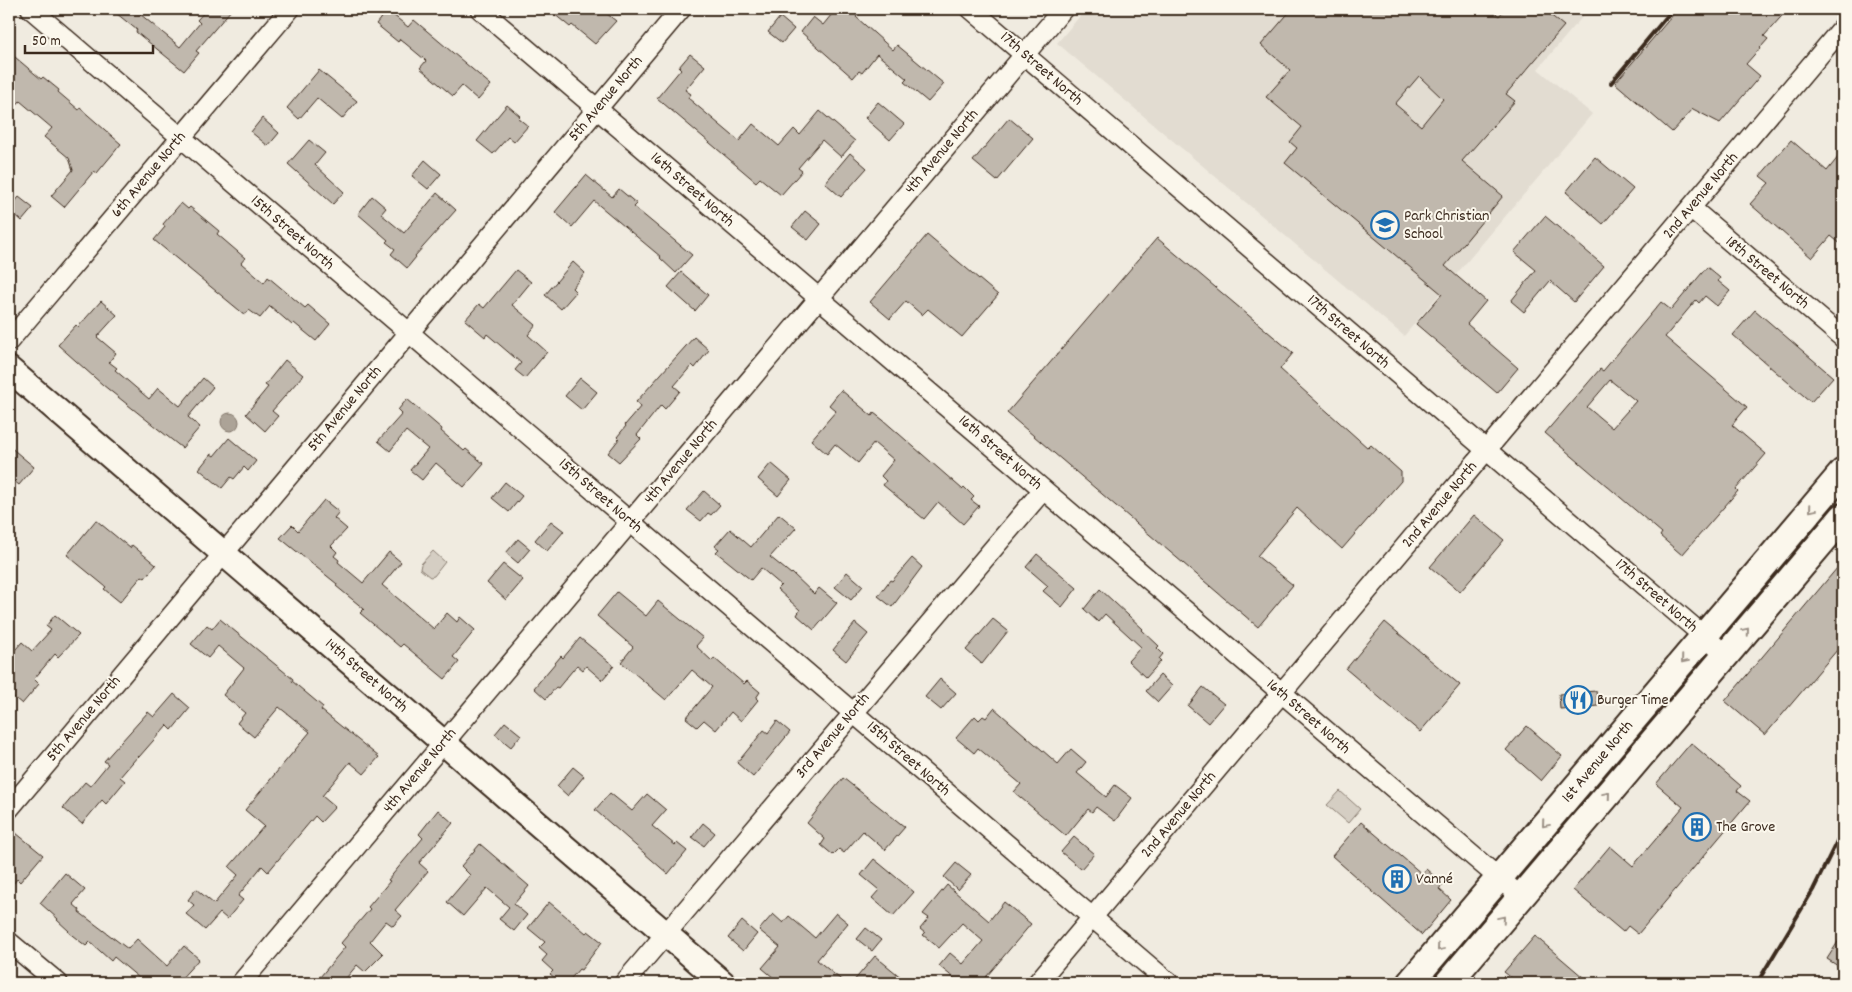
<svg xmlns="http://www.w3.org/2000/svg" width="1852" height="992" font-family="Dekko,sans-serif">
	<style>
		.built { fill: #e2dcd1 }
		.green { fill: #d5cec3; stroke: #887c70 }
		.water { fill: #aca397; stroke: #7f7367 }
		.building { fill: #c0b8ad; stroke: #3b2a1e; fill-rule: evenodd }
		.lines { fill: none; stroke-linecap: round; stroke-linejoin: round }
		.minor-casing { stroke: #3b2a1e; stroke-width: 22 }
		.tertiary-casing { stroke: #3b2a1e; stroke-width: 28 }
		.secondary-casing { stroke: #3b2a1e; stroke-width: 30 }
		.minor { stroke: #fbf7ec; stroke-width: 19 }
		.tertiary { stroke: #fbf7ec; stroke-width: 24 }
		.secondary { stroke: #fbf7ec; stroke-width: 26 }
		.rail { stroke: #3b2a1e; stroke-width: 4 }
		.oneway { stroke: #9b9085 }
		.labels { text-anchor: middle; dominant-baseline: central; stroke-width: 4; stroke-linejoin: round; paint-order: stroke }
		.street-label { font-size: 16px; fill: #3b2a1e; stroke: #fbf7ec }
		.poi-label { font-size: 16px; fill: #3b2a1e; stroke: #fbf7ec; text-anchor: start }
	</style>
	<rect width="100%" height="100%" fill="#f0ebe0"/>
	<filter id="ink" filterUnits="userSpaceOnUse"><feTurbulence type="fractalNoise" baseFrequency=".02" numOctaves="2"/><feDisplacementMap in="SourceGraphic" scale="10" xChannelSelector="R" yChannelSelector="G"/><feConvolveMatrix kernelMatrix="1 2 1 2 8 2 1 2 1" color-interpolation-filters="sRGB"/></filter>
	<g filter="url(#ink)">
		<path class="built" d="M1086 9H1589L1538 69 1592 114 1404 336 1057 43Z"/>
		<g class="green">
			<path d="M433 551 445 562 434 576 430 577 420 569 421 564Z"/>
			<path d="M1340 791 1360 809 1348 823 1327 805Z"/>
		</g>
		<circle class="water" cx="230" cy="422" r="9"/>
		<g class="building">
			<path d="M111 9H134L180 47 200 23 197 20 207 9H232L196 51 199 53 184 71 136 32 137 30Z"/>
			<path d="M548 9H601L616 21 595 44 572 25 570 27Z"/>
			<path d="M836 9H863L856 17 893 50 897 45 944 84 928 102 904 82 907 79 877 54 862 73 859 71 853 78 801 32 813 17 823 25Z"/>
			<path d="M1292 9H1491L1499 16 1505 9H1543L1564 26 1506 94 1515 101 1462 161 1503 196 1445 266 1486 301 1467 324 1518 368 1497 393 1416 324 1442 294 1285 163 1297 148 1290 142 1302 127 1266 97 1290 70 1261 45ZM1419 76 1443 99 1421 126 1395 104Z"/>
			<path d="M1678 9H1788L1764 36 1768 39 1746 64 1760 76 1720 123 1693 109 1672 132 1615 83Z"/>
			<path d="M387 10 408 27 414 20 491 85 478 100 462 86 453 96 420 68 426 61 424 59 400 39 398 42 376 24Z"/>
			<path d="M780 17 794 29 782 43 768 32Z"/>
			<path d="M9 52 41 79 43 77 59 90 58 92 79 110 80 108 121 144 97 173 94 171 64 207 51 196 73 170 69 158 44 137 52 128 20 101 9 114Z"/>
			<path d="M690 54 705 66 685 90 691 94 688 98 739 141 753 124 779 146 794 129 800 135 820 111 855 141 841 157 822 140 798 168 802 171 781 195 760 178 756 182 657 98 681 69 679 67Z"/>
			<path d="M319 70 357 101 342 119 317 98 299 119 287 108Z"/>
			<path d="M878 102 904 124 890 140 865 118Z"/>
			<path d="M507 105 520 116 518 118 528 126 514 142 508 137 493 154 477 141Z"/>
			<path d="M262 118 279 133 268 146 251 132Z"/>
			<path d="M1009 118 1033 138 997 181 973 161Z"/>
			<path d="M309 140 325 153 315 165 344 192 333 204 288 164Z"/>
			<path d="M1791 140 1827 171 1843 151V246L1831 236 1812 258 1750 204 1769 183 1760 176Z"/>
			<path d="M850 153 867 168 841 197 825 183Z"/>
			<path d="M1595 157 1633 189 1603 224 1566 192Z"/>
			<path d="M425 160 441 174 428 189 412 176Z"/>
			<path d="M586 175 612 197 619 189 637 204 634 207 692 255 676 273 660 258 661 257 594 201 572 227 555 212Z"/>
			<path d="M437 193 456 210 415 256 416 257 407 268 391 254 395 249 386 242 388 240 358 214 372 196 386 208 381 214 404 233Z"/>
			<path d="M19 197 33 208 22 221 9 209Z"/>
			<path d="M181 203 188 209 190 207 219 231 217 234 245 258 241 263 264 283 268 277 305 308 308 305 330 324 316 341 294 323 292 325 270 306 260 318 249 310 245 315 154 240 165 227 163 224Z"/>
			<path d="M805 211 821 224 808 240 792 227Z"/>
			<path d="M1545 216 1604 266 1574 302 1550 281 1524 312 1511 301 1536 270 1514 252Z"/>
			<path d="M927 235 998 295 962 337 928 309 922 315 906 301 890 319 870 302Z"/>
			<path d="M1157 238 1293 353 1280 369 1368 448 1371 445 1401 472V481L1342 549 1297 508 1257 556 1293 585 1258 627 1007 413Z"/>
			<path d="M573 262 585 273 572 288 576 292 561 309 545 295Z"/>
			<path d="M1707 267 1720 278 1718 281 1730 291 1717 306 1705 296 1699 303 1696 300 1665 337 1747 407 1732 425 1766 454 1736 489 1738 491 1682 555 1660 536 1662 533 1545 433 1600 369 1603 371 1661 302 1671 310ZM1610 380 1636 401 1612 428 1587 407Z"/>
			<path d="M516 270 531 282 512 305 536 325 528 335 547 352 525 378 515 370 521 363 487 334 485 337 465 320 479 304 484 308Z"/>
			<path d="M681 272 708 295 695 311 668 287Z"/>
			<path d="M101 301 117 315 97 337 116 353 109 362 117 368 115 370 149 399 158 388 180 406 203 378 213 387 188 417 200 427 182 448 103 385 58 345 76 325 78 327Z"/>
			<path d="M1755 310 1833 377 1811 402 1733 335Z"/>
			<path d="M694 337 709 350 695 368 692 365 674 386 680 391 665 409 661 405 637 435 641 439 619 462 608 453 619 439 617 437 626 426 625 425 641 406 636 402Z"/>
			<path d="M285 360 303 375 272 411 278 416 265 431 246 414 268 387 265 385Z"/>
			<path d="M580 378 597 392 582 410 565 396Z"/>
			<path d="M841 390 872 416 874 413 883 420 962 489 964 487 974 497 971 500 979 506 963 524 938 502 924 519 883 485 886 481 881 476 894 460 874 443 858 463 835 444 827 454 811 440 836 411 829 405Z"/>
			<path d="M407 399 442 429 441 431 464 451 466 449 484 464 464 487 436 463 422 480 410 470 428 449 406 431 390 451 378 441 402 414 398 410Z"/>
			<path d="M229 438 256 461 248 471 244 467 234 479 231 477 222 488 199 469 211 454 214 456Z"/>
			<path d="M9 446 34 467 19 485 9 477Z"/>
			<path d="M771 463 791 480 778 496 758 479Z"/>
			<path d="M505 482 522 496 509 512 492 498Z"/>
			<path d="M704 491 720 505 711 515 708 513 701 521 687 510Z"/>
			<path d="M324 500 339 512 334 518 347 529 331 546 337 552 334 556 339 560 338 562 363 583 389 552 401 562 382 585 434 629 447 613 457 622 460 617 475 630 453 657 459 662 445 679 403 644 400 647 360 613 364 609 336 586 337 584 280 538 292 525 298 531Z"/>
			<path d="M779 514 796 528 770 557 791 574 792 573 814 594 819 588 837 603 814 630 797 615 800 610 777 589 781 585 761 568 751 580 716 552 719 549 715 546 730 529 751 547Z"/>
			<path d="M1474 515 1504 540 1460 592 1430 567Z"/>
			<path d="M96 520 130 548 132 545 156 565 145 578 142 576 120 602 104 589 106 587 67 555Z"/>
			<path d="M551 521 564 531 547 551 535 540Z"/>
			<path d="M518 539 530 549 518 563 506 553Z"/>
			<path d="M1037 554 1077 588 1062 607 1043 591 1048 586 1026 567Z"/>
			<path d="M912 558 922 567 892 607 878 596 890 580 892 581Z"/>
			<path d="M1843 561V643L1765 735 1725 701Z"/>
			<path d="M503 564 523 580 506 600 487 583Z"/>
			<path d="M847 572 863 586 851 600 835 587Z"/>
			<path d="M1100 589 1143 629 1142 630 1159 646 1157 648 1163 654 1159 659 1161 661 1146 678 1128 661 1141 647 1105 614 1098 622 1084 609Z"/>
			<path d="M617 592 646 616 658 601 703 638 696 646 712 661 714 658 744 684 747 681 760 692 756 698 758 700 741 721 731 712 716 730 704 720 697 727 686 718 712 687 692 670 666 700 621 662 633 647 597 616Z"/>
			<path d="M55 615 79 635 58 657 55 654 34 679 39 684 22 704 9 693V657L22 642 32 651 51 630 46 626Z"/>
			<path d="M220 619 293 679 292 681 323 707 321 710 379 757 364 774 350 762 322 796 335 807 321 822 315 816 268 872 262 866 238 896 243 900 227 919 220 913 205 930 186 914 194 905 188 900 196 889 214 904 238 875 229 867 264 826 245 810 310 732 279 707 254 737 237 723 245 713 223 695 244 668 218 646 208 658 191 644 207 625 212 629Z"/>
			<path d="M993 619 1008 631 982 664 966 650Z"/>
			<path d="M1385 622 1460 685 1420 732 1346 669Z"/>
			<path d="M855 623 868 634 846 661 833 650Z"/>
			<path d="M580 638 614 666 602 680 586 666 583 670 577 665 558 688 556 687 546 699 534 688 561 656 563 658Z"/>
			<path d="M1160 675 1172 686 1158 702 1146 691Z"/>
			<path d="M940 679 956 693 941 710 925 697Z"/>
			<path d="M1203 687 1224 704 1208 723 1188 706Z"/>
			<path d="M1596 691 1598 706 1560 709 1559 694Z"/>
			<path d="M174 694 190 708 172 730 167 725 139 757 138 756 120 777 125 781 106 804 102 800 82 824 63 808 85 782 90 786 108 764 104 761 148 712 154 717Z"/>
			<path d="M994 708 1058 764 1071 749 1086 762 1077 773 1106 797 1115 785 1132 798 1115 821 1096 807 1092 812 1088 809 1066 836 1014 792 1021 784 978 748 974 753 956 738 975 716 979 720 983 716 986 718Z"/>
			<path d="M777 721 790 732 753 777 737 763 764 730 768 733Z"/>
			<path d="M505 722 521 735 511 747 495 734Z"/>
			<path d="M1527 726 1562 756 1541 781 1506 750Z"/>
			<path d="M1691 743 1741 786 1737 791 1750 801 1638 934 1628 926 1623 932 1573 890 1610 846 1633 866 1683 807 1656 784Z"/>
			<path d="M573 767 584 776 568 796 557 786Z"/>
			<path d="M843 778 905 827 885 850 863 831 844 853 839 849 833 855 821 845 825 839 807 823Z"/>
			<path d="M610 793 632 811 647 794 666 810 652 826 675 845 677 843 687 851 668 874 595 810Z"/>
			<path d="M438 810 453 823 419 863 428 871 395 910 402 916 393 926 386 921 370 941 383 954 365 972 357 965 342 983H315L345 947 341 943 370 909 368 907 390 881 388 880 423 838 419 834Z"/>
			<path d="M1361 822 1422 874 1426 869 1443 884 1439 889 1451 900 1422 935 1332 856Z"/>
			<path d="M703 823 715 833 704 846 692 837Z"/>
			<path d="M16 833 43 855 20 882 17 879 9 889V842Z"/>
			<path d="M1074 837 1094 854 1081 869 1061 852Z"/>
			<path d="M480 844 529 886 514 904 527 915 514 931 499 919 509 907 487 888 463 916 447 902 470 875 461 866Z"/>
			<path d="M874 859 914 892 893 916 872 898 879 890 861 875Z"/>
			<path d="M956 863 971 875 958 890 944 877Z"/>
			<path d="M65 873 85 890 73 904 80 910 79 912 128 949 137 939 167 966 184 946 199 959 177 983H145L114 957 111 961 90 942 86 946 68 932 69 931 57 920 58 919 40 903Z"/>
			<path d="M947 885 989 921 1004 902 1031 924 981 983H960L939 966 950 953 963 964 983 941 962 923 939 948 923 935 925 933 920 929 929 918 923 914Z"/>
			<path d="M549 902 586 933 588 931 602 942 581 970 579 969 567 983H561L550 974 553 971 542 961 547 955 539 948 545 942 528 928Z"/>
			<path d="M836 913 848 923 817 960 845 983H780L762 968 780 947 759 930 773 914 783 923 789 916 815 938Z"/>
			<path d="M742 921 757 934 743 951 728 938Z"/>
			<path d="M866 928 881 940 872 951 857 939Z"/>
			<path d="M1843 934V958L1838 966 1827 959Z"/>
			<path d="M1535 936 1590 983H1518L1504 972Z"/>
			<path d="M875 956 908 983H852Z"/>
		</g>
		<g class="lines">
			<defs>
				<g id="minor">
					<path d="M31 9 1169 983"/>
					<path d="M480 9 1521 897"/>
					<path d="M971 9 1726 655"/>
					<path d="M1691 208 1843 338"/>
					<path d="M9 341 290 9"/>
					<path d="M9 809 681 9"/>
					<path d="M9 942 58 983"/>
					<path d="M241 983 1063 9"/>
					<path d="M624 983 1043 490"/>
					<path d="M1037 983 1843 27"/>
				</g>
				<path id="tertiary" d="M9 369 723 983"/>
				<g id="secondary">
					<path d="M1410 983 1843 472"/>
					<path d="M1448 983 1843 517"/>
				</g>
			</defs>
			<use href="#minor" class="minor-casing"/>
			<use href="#tertiary" class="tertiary-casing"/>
			<use href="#secondary" class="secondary-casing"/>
			<use href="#minor" class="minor"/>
			<use href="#tertiary" class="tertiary"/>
			<use href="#secondary" class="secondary"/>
			<g class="rail">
				<path d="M1611 83 1673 9"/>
				<path d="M1757 983 1813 890 1843 829"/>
			</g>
		</g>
		<defs><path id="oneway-chevron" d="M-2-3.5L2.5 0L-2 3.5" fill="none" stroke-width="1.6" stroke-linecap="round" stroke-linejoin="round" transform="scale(1.25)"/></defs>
		<g class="oneway">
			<use href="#oneway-chevron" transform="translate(1812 509) rotate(130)"/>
			<use href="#oneway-chevron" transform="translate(1746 631) rotate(-50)"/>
			<use href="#oneway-chevron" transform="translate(1684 660) rotate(130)"/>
			<use href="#oneway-chevron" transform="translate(1607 795) rotate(-50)"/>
			<use href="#oneway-chevron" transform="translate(1545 824) rotate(130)"/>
			<use href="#oneway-chevron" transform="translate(1502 919) rotate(-50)"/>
			<use href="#oneway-chevron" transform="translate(1440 948) rotate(130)"/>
		</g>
	</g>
	<defs>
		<symbol id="school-ring" viewBox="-11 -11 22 22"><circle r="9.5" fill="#fbf7ec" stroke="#1f6fb2" stroke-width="1.5"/><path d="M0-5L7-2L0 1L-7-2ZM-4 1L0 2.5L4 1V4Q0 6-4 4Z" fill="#1f6fb2"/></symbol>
		<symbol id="restaurant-ring" viewBox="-11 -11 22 22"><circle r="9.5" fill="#fbf7ec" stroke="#1f6fb2" stroke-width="1.5"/><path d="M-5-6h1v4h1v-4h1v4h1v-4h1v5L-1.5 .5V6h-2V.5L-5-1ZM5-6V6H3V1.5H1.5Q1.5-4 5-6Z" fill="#1f6fb2"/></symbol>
		<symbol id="building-ring" viewBox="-11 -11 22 22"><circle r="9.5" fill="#fbf7ec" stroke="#1f6fb2" stroke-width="1.5"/><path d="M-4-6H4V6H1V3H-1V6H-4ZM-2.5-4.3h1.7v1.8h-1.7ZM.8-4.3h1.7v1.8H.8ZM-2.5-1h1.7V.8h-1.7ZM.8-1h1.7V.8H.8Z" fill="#1f6fb2"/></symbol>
	</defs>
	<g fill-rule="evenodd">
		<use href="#school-ring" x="1369" y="209" width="32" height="32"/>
		<use href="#restaurant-ring" x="1562" y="684" width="32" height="32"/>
		<use href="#building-ring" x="1681" y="811" width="32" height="32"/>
		<use href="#building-ring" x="1381" y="863" width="32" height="32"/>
	</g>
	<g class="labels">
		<g class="street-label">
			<text transform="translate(1041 69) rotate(41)">17th Street North</text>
			<text transform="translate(606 99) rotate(-50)">5th Avenue North</text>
			<text transform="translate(942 152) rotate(-50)">4th Avenue North</text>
			<text transform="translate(149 175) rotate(-50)">6th Avenue North</text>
			<text transform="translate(692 190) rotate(41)">16th Street North</text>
			<text transform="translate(1701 196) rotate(-50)">2nd Avenue North</text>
			<text transform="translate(292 233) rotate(41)">15th Street North</text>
			<text transform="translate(1767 273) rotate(40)">18th Street North</text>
			<text transform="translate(1348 332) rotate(41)">17th Street North</text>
			<text transform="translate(345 409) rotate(-50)">5th Avenue North</text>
			<text transform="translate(1000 453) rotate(41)">16th Street North</text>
			<text transform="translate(681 462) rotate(-50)">4th Avenue North</text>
			<text transform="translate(600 496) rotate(41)">15th Street North</text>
			<text transform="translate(1440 505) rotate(-50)">2nd Avenue North</text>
			<text transform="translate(1656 596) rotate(41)">17th Street North</text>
			<text transform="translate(366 676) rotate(41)">14th Street North</text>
			<text transform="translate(1308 717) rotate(41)">16th Street North</text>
			<text transform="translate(84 719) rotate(-50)">5th Avenue North</text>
			<text transform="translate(833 736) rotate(-50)">3rd Avenue North</text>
			<text transform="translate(908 759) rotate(41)">15th Street North</text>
			<text transform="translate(1598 762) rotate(-50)">1st Avenue North</text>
			<text transform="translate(420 771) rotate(-50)">4th Avenue North</text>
			<text transform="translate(1179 815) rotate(-50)">2nd Avenue North</text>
		</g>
		<g class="poi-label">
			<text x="1404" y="216">Park Christian<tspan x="1404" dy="18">School</tspan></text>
			<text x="1597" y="700">Burger Time</text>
			<text x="1716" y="827">The Grove</text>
			<text x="1416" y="879">Vanné</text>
		</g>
	</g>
	<rect width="1852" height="992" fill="none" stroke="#fbf7ec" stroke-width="30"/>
	<rect x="15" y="15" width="1822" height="962" fill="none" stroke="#3b2a1e" stroke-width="2" filter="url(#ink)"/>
	<path d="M25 45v8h128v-8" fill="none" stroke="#3b2a1e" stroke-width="2.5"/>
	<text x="32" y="45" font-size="15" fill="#3b2a1e" stroke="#fbf7ec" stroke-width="4" paint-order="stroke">50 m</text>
</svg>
